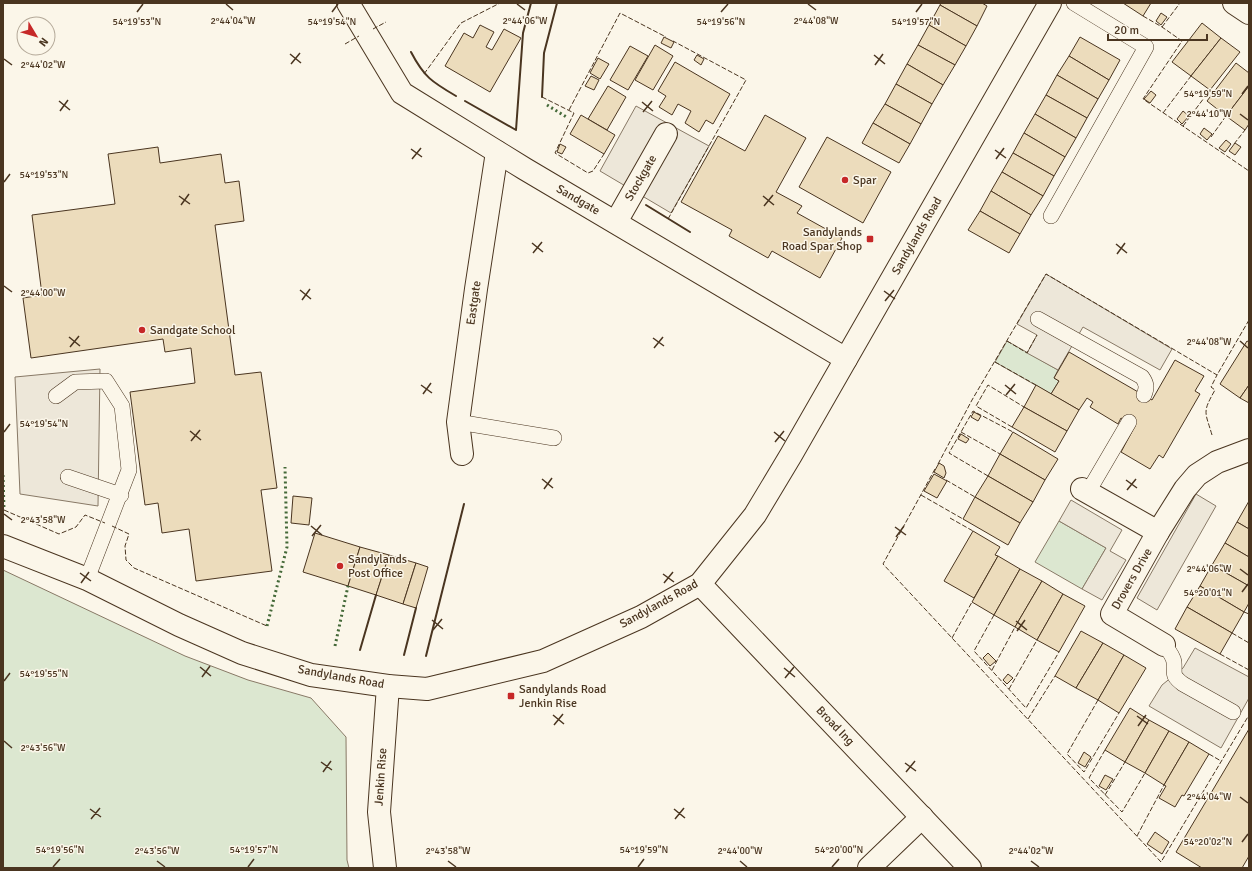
<svg xmlns="http://www.w3.org/2000/svg" width="1252" height="871" font-family="Signika,sans-serif">
	<style>
		.green { fill: #dce7d0; stroke: #887966 }
		.parking { fill: #ede7d9; stroke: #887966 }
		.building { fill: #ecdcbc; stroke: #4a3520 }
		.lines { fill: none; stroke-linecap: round; stroke-linejoin: round }
		.service-casing { stroke: #4a3520; stroke-width: 16 }
		.minor-casing { stroke: #4a3520; stroke-width: 24 }
		.tertiary-casing { stroke: #4a3520; stroke-width: 24 }
		.service { stroke: #fbf6e9; stroke-width: 15 }
		.minor { stroke: #fbf6e9; stroke-width: 22 }
		.tertiary { stroke: #fbf6e9; stroke-width: 22 }
		.hedge { stroke: #436837; stroke-width: 3; stroke-dasharray: 2 3; stroke-linecap: butt }
		.fence { stroke: #4a3520; stroke-width: 1; stroke-dasharray: 5 2; stroke-linecap: butt }
		.wall { stroke: #4a3520; stroke-width: 2 }
		.ticks { fill: none; stroke: #4a3520; stroke-width: 1.5 }
		.poi-dot { fill: #c62828; stroke: #fbf6e9; stroke-width: 1.5 }
		.labels { text-anchor: middle; dominant-baseline: central; stroke-width: 3; stroke-linejoin: round; paint-order: stroke }
		.street-label { font-size: 12px; fill: #4a3520; stroke: #fbf6e9 }
		.poi-label { font-size: 12px; fill: #4a3520; stroke: #fbf6e9; text-anchor: start }
		.ticks-label { font-size: 10px; text-anchor: middle; fill: #4a3520; stroke: #fbf6e9; stroke-width: 3; stroke-linejoin: round; paint-order: stroke }
	</style>
	<rect width="100%" height="100%" fill="#fbf6e9"/>
	<g class="green">
		<path d="M1007 341 1058 370 1054 378 1059 381 1051 394 995 362Z"/>
		<path d="M1059 521 1106 548 1082 589 1035 562Z"/>
		<path d="M3 570 185 656 248 680 311 698 346 737 347 860 349 868H3Z"/>
	</g>
	<g class="parking">
		<path d="M636 106 709 146 671 213 600 171Z"/>
		<path d="M1046 274 1172 349 1160 370 1083 327 1058 370 1027 353 1037 335 1017 324Z"/>
		<path d="M100 369 98 506 20 494 15 377Z"/>
		<path d="M1196 494 1216 506 1157 610 1137 598Z"/>
		<path d="M1071 500 1122 530 1110 551 1126 560 1102 600 1082 589 1106 548 1059 521Z"/>
		<path d="M1195 648 1249 677V698L1221 748 1149 706 1162 685 1183 668Z"/>
	</g>
	<g class="building">
		<path d="M941 3H982L987 6 977 26 940 5Z"/>
		<path d="M1123 3H1151L1143 16Z"/>
		<path d="M940 5 977 26 966 46 929 25Z"/>
		<path d="M1161 13 1167 17 1161 25 1156 21Z"/>
		<path d="M1202 23 1221 38 1191 76 1172 62Z"/>
		<path d="M480 25 494 32 486 47 492 50 504 29 521 38 490 92 445 66 464 33 473 38Z"/>
		<path d="M929 25 966 46 955 65 918 45Z"/>
		<path d="M664 37 674 42 671 48 661 43Z"/>
		<path d="M1080 37 1120 60 1109 80 1069 56Z"/>
		<path d="M1221 38 1240 52 1210 90 1191 76Z"/>
		<path d="M655 45 673 56 653 90 635 80Z"/>
		<path d="M918 45 955 65 943 85 907 64Z"/>
		<path d="M630 46 648 56 628 90 610 80Z"/>
		<path d="M697 55 704 59 701 65 694 60Z"/>
		<path d="M1069 56 1109 80 1098 99 1057 75Z"/>
		<path d="M598 58 609 64 600 79 590 73Z"/>
		<path d="M675 62 730 94 713 124 706 120 699 132 685 123 691 111 678 104 672 115 659 107 666 96 658 91Z"/>
		<path d="M1236 63 1249 73V86L1226 116 1207 101Z"/>
		<path d="M907 64 943 85 932 104 896 84Z"/>
		<path d="M1057 75 1098 99 1087 118 1046 95Z"/>
		<path d="M591 76 599 80 594 90 585 86Z"/>
		<path d="M896 84 932 104 921 124 885 104Z"/>
		<path d="M608 86 626 97 607 130 588 119Z"/>
		<path d="M1249 86V124L1245 130 1226 116Z"/>
		<path d="M1151 91 1156 95 1150 103 1144 99Z"/>
		<path d="M1046 95 1087 118 1076 138 1035 114Z"/>
		<path d="M885 104 921 124 910 144 873 123Z"/>
		<path d="M1183 111 1189 116 1182 124 1177 119Z"/>
		<path d="M1035 114 1076 138 1065 157 1024 133Z"/>
		<path d="M581 115 615 135 604 154 570 134Z"/>
		<path d="M765 115 806 138 776 192 802 206 797 213 842 238 820 278 772 251 768 258 729 236 732 230 681 202 718 136 745 151Z"/>
		<path d="M873 123 910 144 899 163 862 143Z"/>
		<path d="M1204 128 1212 134 1207 140 1200 134Z"/>
		<path d="M1024 133 1065 157 1054 176 1013 153Z"/>
		<path d="M827 137 891 172 863 223 799 187Z"/>
		<path d="M1226 140 1231 144 1225 152 1219 148Z"/>
		<path d="M1235 143 1241 147 1235 155 1229 151Z"/>
		<path d="M560 144 566 147 562 154 557 152Z"/>
		<path d="M158 147 160 163 221 154 225 183 239 181 244 221 215 225 235 375 261 372 277 488 261 490 272 571 196 581 189 529 162 533 158 503 145 505 130 392 195 383 191 348 165 352 163 339 31 358 23 298 42 295 32 215 115 204 108 154Z"/>
		<path d="M1013 153 1054 176 1043 196 1002 172Z"/>
		<path d="M1002 172 1043 196 1031 215 991 191Z"/>
		<path d="M991 191 1031 215 1020 234 980 211Z"/>
		<path d="M980 211 1020 234 1009 253 968 230Z"/>
		<path d="M1247 341 1249 342V385L1240 398 1220 384Z"/>
		<path d="M1069 352 1152 400 1175 360 1204 376 1195 391 1200 394 1163 458 1159 455 1150 469 1121 452 1135 426 1121 418 1118 424 1090 407 1093 402 1087 398 1079 410 1051 394 1059 381 1054 378Z"/>
		<path d="M1036 385 1079 410 1067 431 1024 407Z"/>
		<path d="M1249 385V403L1240 398Z"/>
		<path d="M1024 407 1067 431 1055 452 1012 427Z"/>
		<path d="M974 412 981 416 978 421 971 417Z"/>
		<path d="M1013 432 1058 459 1045 480 1000 454Z"/>
		<path d="M961 434 969 439 966 443 958 439Z"/>
		<path d="M1000 454 1045 480 1033 502 988 476Z"/>
		<path d="M939 463 944 466 946 473 944 478 934 472Z"/>
		<path d="M934 474 947 481 937 498 924 491Z"/>
		<path d="M988 476 1033 502 1020 523 975 497Z"/>
		<path d="M293 496 312 498 309 525 291 523Z"/>
		<path d="M975 497 1020 523 1008 545 963 519Z"/>
		<path d="M1249 501V529L1237 522Z"/>
		<path d="M1237 522 1249 529V557L1225 543Z"/>
		<path d="M973 531 1000 547 995 555 998 556 974 598 944 581Z"/>
		<path d="M315 533 360 547 348 586 303 572Z"/>
		<path d="M1225 543 1249 557V586L1212 565Z"/>
		<path d="M360 547 389 555 376 595 348 586Z"/>
		<path d="M389 555 416 563 403 604 376 595Z"/>
		<path d="M998 556 1020 569 994 615 972 602Z"/>
		<path d="M416 563 428 567 416 608 403 604Z"/>
		<path d="M1212 565 1249 586V603L1244 612 1200 586Z"/>
		<path d="M1020 569 1042 581 1015 627 994 615Z"/>
		<path d="M1042 581 1063 594 1037 640 1015 627Z"/>
		<path d="M1200 586 1244 612 1232 633 1187 607Z"/>
		<path d="M1063 594 1085 606 1059 652 1037 640Z"/>
		<path d="M1187 607 1232 633 1220 654 1175 629Z"/>
		<path d="M1081 631 1103 643 1076 688 1055 676Z"/>
		<path d="M1103 643 1124 655 1098 700 1076 688Z"/>
		<path d="M988 653 996 661 990 666 983 658Z"/>
		<path d="M1124 655 1146 668 1119 713 1098 700Z"/>
		<path d="M1008 674 1013 678 1007 684 1003 680Z"/>
		<path d="M1130 708 1149 720 1125 762 1105 750Z"/>
		<path d="M1149 720 1169 731 1145 773 1125 762Z"/>
		<path d="M1249 729V856L1242 868H1202L1176 852Z"/>
		<path d="M1169 731 1189 742 1164 785 1145 773Z"/>
		<path d="M1189 742 1209 754 1184 796 1182 795 1175 807 1159 798 1166 786 1164 785Z"/>
		<path d="M1084 752 1091 757 1085 767 1078 763Z"/>
		<path d="M1105 775 1113 779 1106 790 1099 786Z"/>
		<path d="M1155 832 1169 842 1162 854 1147 844Z"/>
	</g>
	<g class="lines">
		<defs>
			<g id="service">
				<path d="M1051 216 1146 47 1074 3"/>
				<path d="M1038 319 1142 377C1147 384 1147 388 1144 395"/>
				<path d="M56 396 75 382 106 381 122 406 129 470 87 579"/>
				<path d="M458 422 554 438"/>
				<path d="M68 477 121 495"/>
				<path d="M1088 492 1129 422"/>
				<path d="M1164 645C1168 650 1173 655 1174 662 1175 674 1171 675 1183 684L1233 712"/>
			</g>
			<g id="minor">
				<path d="M348 3 402 93 525 169 846 359"/>
				<path d="M1234 3 1249 13"/>
				<path d="M616 222 666 134"/>
				<path d="M462 454 458 422 476 289 497 152"/>
				<path d="M1082 489 1158 532"/>
				<path d="M700 584 970 868"/>
				<path d="M1164 645 1112 614 1158 532 1185 489 1197 475 1217 462 1249 450"/>
				<path d="M385 868 379 812 388 686"/>
				<path d="M869 868 922 817"/>
			</g>
			<path id="tertiary" d="M3 546 87 579 179 625 242 653 311 675 388 686 427 689 543 661 641 617 700 584 755 515 791 455 1050 3"/>
		</defs>
		<use href="#service" class="service-casing"/>
		<use href="#minor" class="minor-casing"/>
		<use href="#tertiary" class="tertiary-casing"/>
		<use href="#service" class="service"/>
		<use href="#minor" class="minor"/>
		<use href="#tertiary" class="tertiary"/>
		<g class="hedge">
			<path d="M547 105 568 118"/>
			<path d="M3 475 4 510"/>
			<path d="M267 626 287 547 285 467"/>
			<path d="M335 646 348 586"/>
		</g>
		<g class="fence">
			<path d="M1143 16 1162 27 1182 41 1143 99 1249 171"/>
			<path d="M1162 27 1180 3"/>
			<path d="M373 29 386 22"/>
			<path d="M345 44 359 36"/>
			<path d="M424 74 461 23 500 3"/>
			<path d="M542 97 574 113 555 153 588 173 593 171 604 154"/>
			<path d="M569 110 620 13 666 37"/>
			<path d="M1163 113 1191 76"/>
			<path d="M1183 126 1210 90"/>
			<path d="M1211 137 1226 116"/>
			<path d="M1234 144 1245 130"/>
			<path d="M668 219 746 80 673 41"/>
			<path d="M1007 341 1027 353 1037 335"/>
			<path d="M995 362 1036 385"/>
			<path d="M1012 427 976 406 988 385 1024 407"/>
			<path d="M961 432 1000 454"/>
			<path d="M1212 435C1205 411 1202 413 1215 390L1211 387 1217 375"/>
			<path d="M938 464 972 400 1046 274 1217 375 1249 320"/>
			<path d="M935 469 883 564 1161 862 1249 715"/>
			<path d="M988 476 949 453 973 411 1013 432"/>
			<path d="M946 480 975 497"/>
			<path d="M921 495 963 519"/>
			<path d="M4 510 59 534 76 527 85 515 105 523"/>
			<path d="M950 518 973 531"/>
			<path d="M112 526 129 534 125 546 126 560 134 568 267 626"/>
			<path d="M1244 612 1249 614"/>
			<path d="M994 615 974 651 1026 708 1059 652"/>
			<path d="M1232 633 1249 643"/>
			<path d="M952 638 972 602"/>
			<path d="M1220 654 1249 670"/>
			<path d="M992 670 1015 627"/>
			<path d="M1009 689 1037 640"/>
			<path d="M1098 700 1067 754 1084 772 1119 713"/>
			<path d="M1028 719 1055 676"/>
			<path d="M1105 750 1089 778 1122 812 1145 773"/>
			<path d="M1209 754 1221 761"/>
			<path d="M1105 795 1125 762"/>
			<path d="M1137 836 1164 785"/>
		</g>
		<g class="wall">
			<path d="M411 52C424 77 432 82 456 96"/>
			<path d="M542 97 544 53 557 3"/>
			<path d="M465 101 516 130 523 33 531 3"/>
			<path d="M646 205 690 232"/>
			<path d="M360 650 376 595"/>
			<path d="M404 655 416 608"/>
			<path d="M426 656 464 504"/>
		</g>
	</g>
	<path class="ticks" d="M226 4 233 10M517 4 525 10M808 4 816 10M137 12 143 4M332 12 338 4M721 12 728 4M916 12 922 4M290 54 301 63M874 55 885 64M4 59 12 65M291 64 300 53M875 65 883 54M1242 94 1248 86M59 101 70 110M642 102 653 111M60 111 68 100M643 112 652 101M1240 114 1248 120M411 149 422 157M995 150 1006 158M412 159 421 148M996 159 1004 148M4 182 10 174M179 196 190 204M763 196 774 205M181 205 189 194M764 206 773 195M532 243 543 252M1116 244 1127 253M533 253 542 242M1117 254 1125 243M4 286 12 292M300 290 311 299M884 291 895 299M302 300 310 289M885 301 894 290M69 337 80 346M653 338 664 346M1240 341 1248 348M70 347 79 336M654 348 663 337M421 385 432 393M1005 385 1016 394M423 394 431 383M1006 395 1015 384M190 431 201 440M4 432 10 424M774 432 785 441M191 441 200 430M775 442 784 431M542 479 553 488M1126 480 1137 488M544 489 552 478M1127 490 1136 479M4 514 12 520M311 526 322 535M895 527 906 535M312 536 321 525M896 537 904 526M1240 569 1248 575M80 573 91 581M663 574 674 582M81 583 89 572M664 583 673 572M1242 592 1248 584M432 620 443 629M1016 621 1027 630M433 630 442 619M1017 631 1025 620M200 667 211 676M784 668 795 677M202 677 210 666M785 678 794 667M4 681 10 673M553 715 564 724M1137 716 1148 724M554 725 563 714M1138 726 1146 715M4 741 12 748M321 762 332 770M905 763 916 771M323 772 331 761M906 772 915 761M1240 797 1248 803M90 809 101 817M674 809 685 818M91 819 100 808M675 819 684 808M1242 842 1248 834M157 861 165 867M448 861 456 867M740 861 747 867M1031 861 1039 867M53 867 60 859M248 867 254 859M638 867 644 859M832 867 839 859"/>
	<g class="poi-dot">
		<circle cx="845" cy="180" r="4"/>
		<rect x="866" y="235" width="8" height="8" rx="2"/>
		<circle cx="142" cy="330" r="4"/>
		<circle cx="340" cy="566" r="4"/>
		<rect x="507" y="692" width="8" height="8" rx="2"/>
	</g>
	<g class="labels">
		<g class="street-label">
			<text transform="translate(641 178) rotate(-60)">Stockgate</text>
			<text transform="translate(578 200) rotate(30)">Sandgate</text>
			<text transform="translate(917 236) rotate(-60)">Sandylands Road</text>
			<text transform="translate(474 303) rotate(-82)">Eastgate</text>
			<text transform="translate(1132 579) rotate(-60)">Drovers Drive</text>
			<text transform="translate(659 604) rotate(-29)">Sandylands Road</text>
			<text transform="translate(341 677) rotate(10)">Sandylands Road</text>
			<text transform="translate(835 726) rotate(46)">Broad Ing</text>
			<text transform="translate(381 777) rotate(-86)">Jenkin Rise</text>
		</g>
		<g class="poi-label">
			<text x="853" y="180">Spar</text>
			<text x="862" y="232" text-anchor="end">Sandylands<tspan x="862" dy="14">Road Spar Shop</tspan></text>
			<text x="150" y="330">Sandgate School</text>
			<text x="348" y="559">Sandylands<tspan x="348" dy="14">Post Office</tspan></text>
			<text x="519" y="689">Sandylands Road<tspan x="519" dy="14">Jenkin Rise</tspan></text>
		</g>
	</g>
	<g class="ticks-label">
		<text x="233" y="24">2°44'04"W</text>
		<text x="525" y="24">2°44'06"W</text>
		<text x="816" y="24">2°44'08"W</text>
		<text x="137" y="25">54°19'53"N</text>
		<text x="332" y="25">54°19'54"N</text>
		<text x="721" y="25">54°19'56"N</text>
		<text x="916" y="25">54°19'57"N</text>
		<text x="43" y="68">2°44'02"W</text>
		<text x="1208" y="97">54°19'59"N</text>
		<text x="1209" y="117">2°44'10"W</text>
		<text x="44" y="178">54°19'53"N</text>
		<text x="43" y="296">2°44'00"W</text>
		<text x="1209" y="345">2°44'08"W</text>
		<text x="44" y="427">54°19'54"N</text>
		<text x="43" y="523">2°43'58"W</text>
		<text x="1209" y="572">2°44'06"W</text>
		<text x="1208" y="596">54°20'01"N</text>
		<text x="44" y="677">54°19'55"N</text>
		<text x="43" y="751">2°43'56"W</text>
		<text x="1209" y="800">2°44'04"W</text>
		<text x="1208" y="845">54°20'02"N</text>
		<text x="60" y="853">54°19'56"N</text>
		<text x="254" y="853">54°19'57"N</text>
		<text x="644" y="853">54°19'59"N</text>
		<text x="839" y="853">54°20'00"N</text>
		<text x="157" y="854">2°43'56"W</text>
		<text x="448" y="854">2°43'58"W</text>
		<text x="740" y="854">2°44'00"W</text>
		<text x="1031" y="854">2°44'02"W</text>
	</g>
	<rect width="1252" height="871" fill="none" stroke="#4a3520" stroke-width="8"/>
	<g transform="translate(36 36) rotate(128)"><circle r="19" fill="#fbf6e9" stroke="#b4a999"/>
	<path d="M0-3L7 15L0 10L-7 15Z" fill="#c62828"/>
	<text y="-6" font-size="11" font-weight="bold" text-anchor="middle" fill="#4a3520">N</text>
	</g>
	<path d="M1108 34v6h99v-6" fill="none" stroke="#4a3520" stroke-width="2"/>
	<text x="1114" y="34" font-size="12" fill="#4a3520" stroke="#fbf6e9" stroke-width="3" paint-order="stroke">20 m</text>
</svg>
